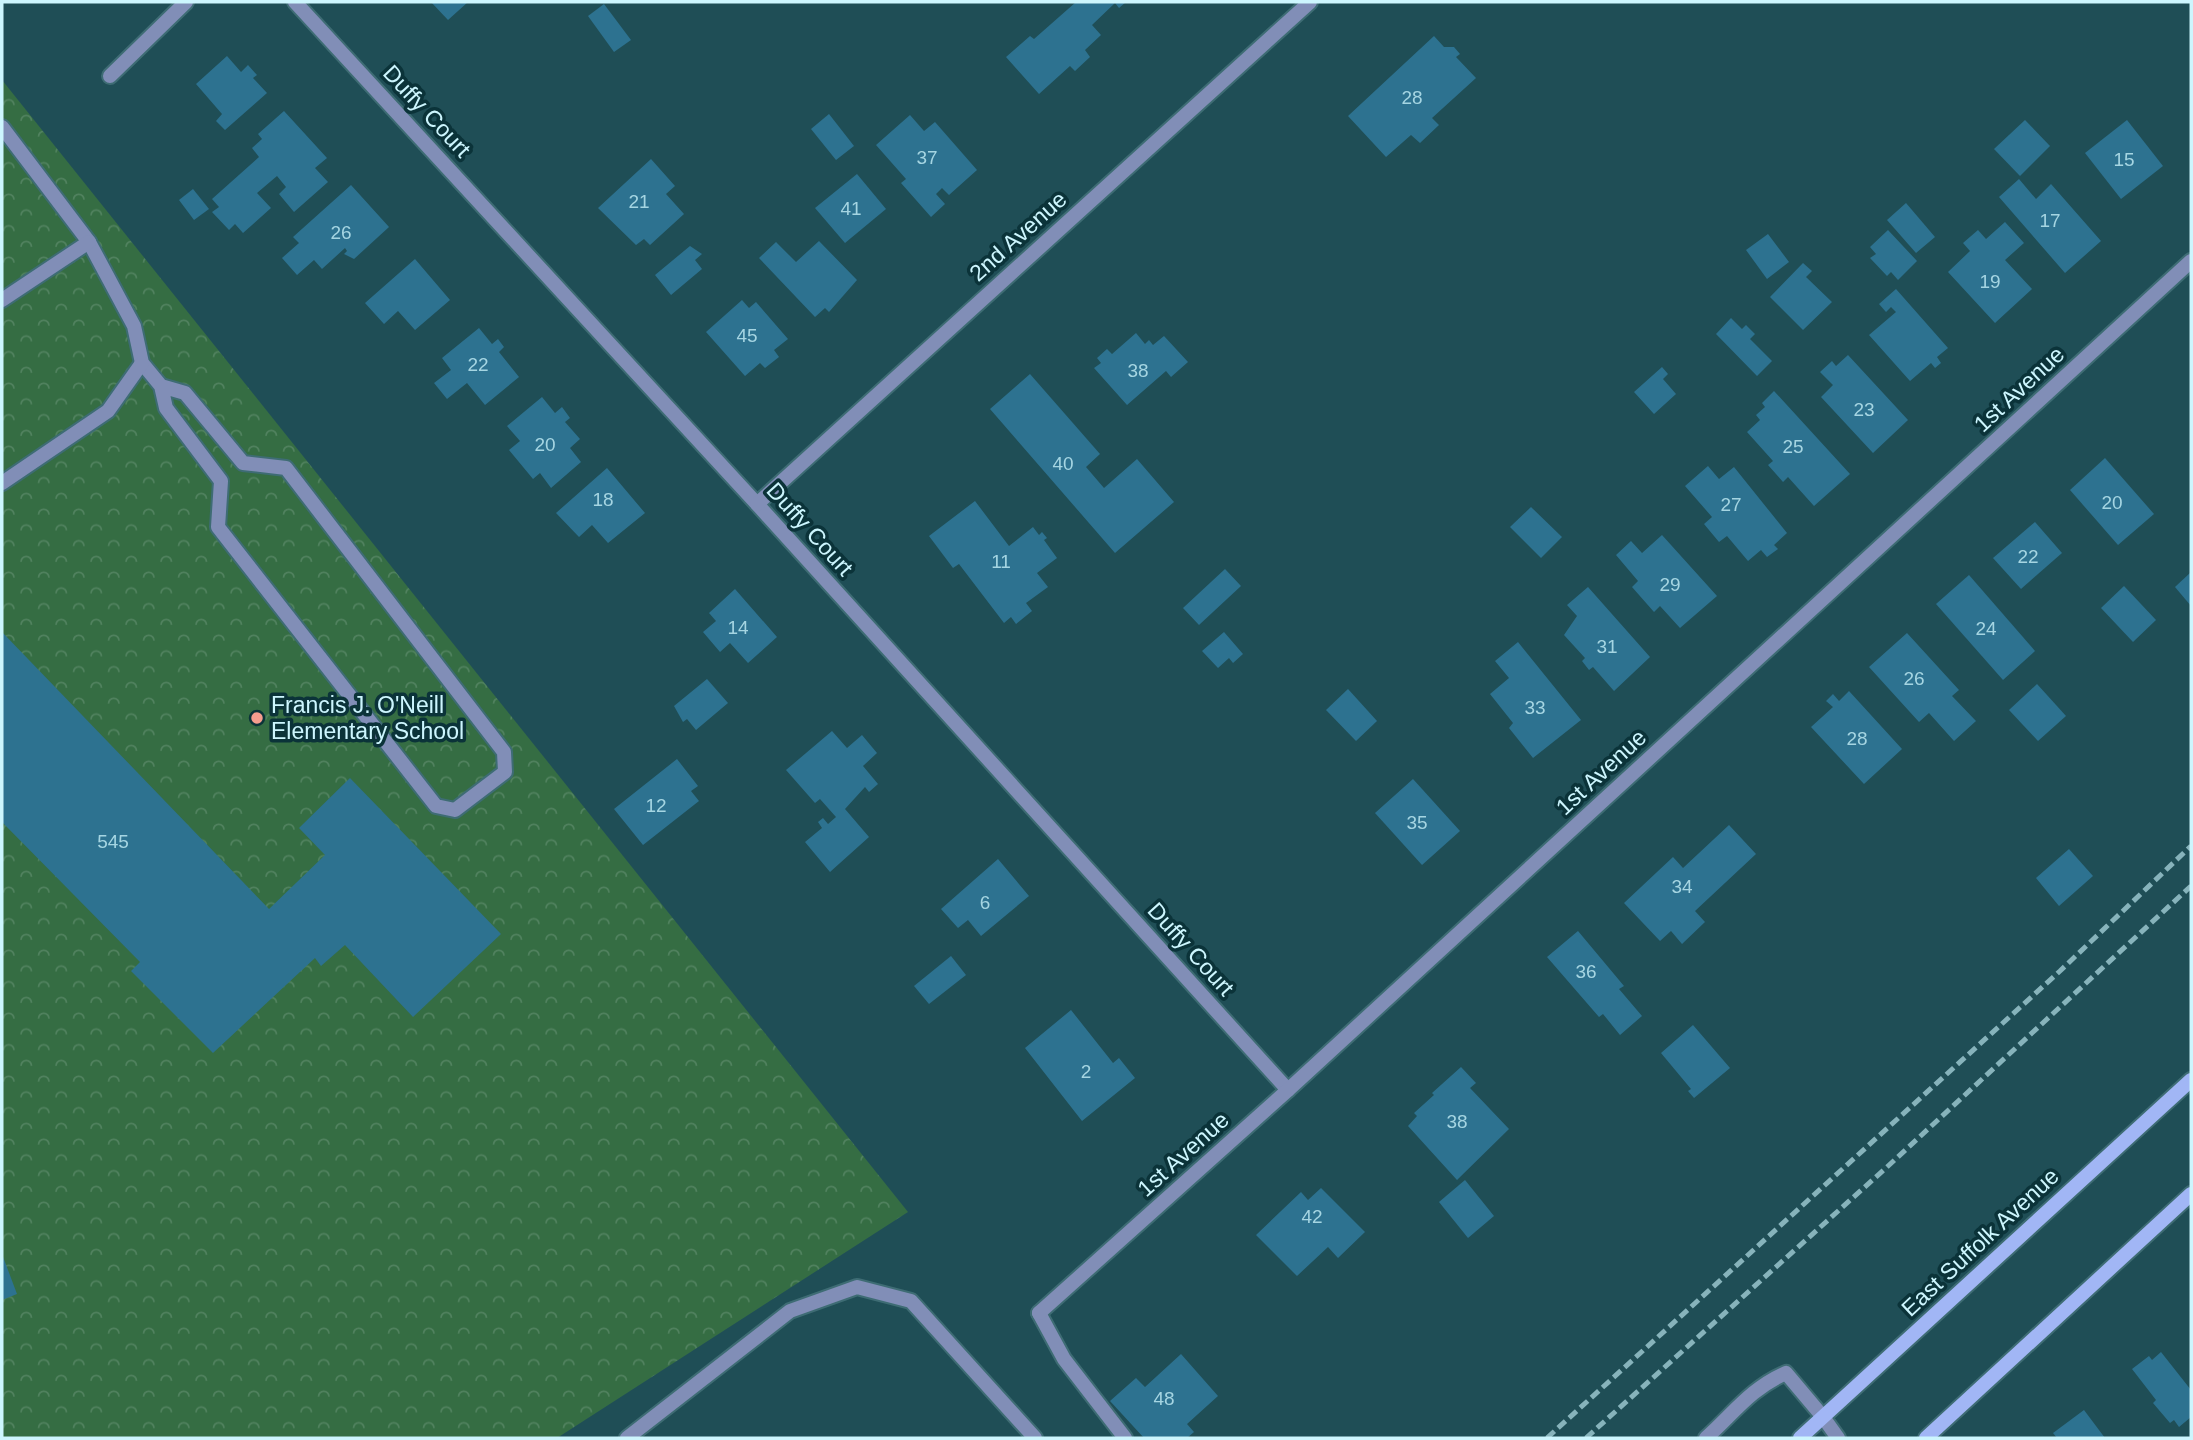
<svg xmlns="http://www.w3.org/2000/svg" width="2193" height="1440" font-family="Helvetica,sans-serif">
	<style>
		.park { fill: url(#park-crowns) }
		.building { fill: #2d7290 }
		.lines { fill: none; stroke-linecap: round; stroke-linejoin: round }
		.service-casing { stroke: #3e6c74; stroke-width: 18 }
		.minor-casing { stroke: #3e6c74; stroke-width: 18 }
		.secondary-casing { stroke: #3e6c74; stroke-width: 18 }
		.service { stroke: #818eb7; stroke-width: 14 }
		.minor { stroke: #818eb7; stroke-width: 14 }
		.secondary { stroke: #a1b6f5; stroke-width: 14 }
		.rail { stroke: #87b3bb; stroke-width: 5; stroke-dasharray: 10 5; stroke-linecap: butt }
		.poi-dot { fill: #f59d8e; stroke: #0b3339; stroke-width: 2.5 }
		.labels { text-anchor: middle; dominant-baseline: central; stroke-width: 7; stroke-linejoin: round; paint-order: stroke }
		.number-label { font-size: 19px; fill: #a5d5e2 }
		.street-label { font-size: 23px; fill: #cdf6fe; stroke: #0b3339 }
		.poi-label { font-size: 23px; fill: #cdf6fe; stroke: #0b3339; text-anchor: start }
	</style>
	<defs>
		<pattern id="park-crowns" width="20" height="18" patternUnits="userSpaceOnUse" patternTransform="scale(1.75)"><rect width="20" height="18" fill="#356d43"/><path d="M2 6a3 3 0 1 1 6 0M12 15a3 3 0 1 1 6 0" fill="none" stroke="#51825f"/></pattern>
	</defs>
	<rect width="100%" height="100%" fill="#1f4e56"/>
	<path class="park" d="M2 80 908 1212 557 1438H2Z"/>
	<g class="building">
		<path d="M431 2H468L448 20Z"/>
		<path d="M1076 2H1126L1119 8 1115 3 1092 25 1101 35 1085 50 1090 57 1075 71 1070 66 1039 94 1006 57 1030 36 1034 39Z"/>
		<path d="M604 4 631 40 614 52 588 16Z"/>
		<path d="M1434 36 1444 47H1454L1460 54 1456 57 1476 78 1432 118 1439 125 1420 143 1411 135 1386 157 1348 116Z"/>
		<path d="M227 56 241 72 248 65 257 75 253 78 267 93 225 130 216 121 222 114 196 84Z"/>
		<path d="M284 111 327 158 315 168 328 182 294 212 279 194 286 187 277 176 257 193 271 208 243 233 235 224 229 230 212 212 219 207 212 199 259 157 252 148 262 139 258 134Z"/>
		<path d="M829 114 854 146 836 160 811 129Z"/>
		<path d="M910 115 924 131 935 122 977 170 949 195 942 188 936 194 945 204 931 217 901 183 906 179 876 145Z"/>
		<path d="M2025 120 2050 146 2020 176 1994 149Z"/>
		<path d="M2127 120 2163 166 2121 199 2085 153Z"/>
		<path d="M651 159 675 186 666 194 684 214 650 245 644 239 636 245 598 208Z"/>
		<path d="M857 174 886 209 845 243 815 208Z"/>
		<path d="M2019 179 2036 199 2051 184 2101 241 2065 273 1999 197Z"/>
		<path d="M351 185 389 227 354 259 344 254 347 251 345 248 322 269 314 260 297 275 282 258 299 243 293 237Z"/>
		<path d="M193 189 209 209 194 220 179 200Z"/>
		<path d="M1906 203 1935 237 1916 253 1887 220Z"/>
		<path d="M2005 222 2024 243 2005 260 2032 289 1995 323 1948 272 1970 251 1963 243 1978 230 1986 239Z"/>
		<path d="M1888 230 1917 261 1898 280 1891 272 1887 276 1870 258 1876 254 1870 247Z"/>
		<path d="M1768 234 1789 262 1767 279 1746 250Z"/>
		<path d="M819 241 857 280 829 312 825 308 815 317 759 258 776 242 796 262Z"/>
		<path d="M690 246 702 254 695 260 702 269 671 295 655 275Z"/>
		<path d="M415 259 450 300 415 330 398 311 384 324 365 303Z"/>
		<path d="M1803 263 1812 271 1806 277 1832 302 1803 330 1770 297Z"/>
		<path d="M1896 289 1948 348 1937 357 1941 363 1935 368 1931 363 1910 381 1869 335 1896 312 1891 307 1886 312 1879 304Z"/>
		<path d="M742 300 749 308 756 302 788 339 774 350 779 357 765 368 760 363 745 376 706 332Z"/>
		<path d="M1731 318 1742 329 1746 325 1755 334 1750 339 1772 361 1757 376 1716 334Z"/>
		<path d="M479 328 492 344 498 339 504 347 499 352 519 377 485 405 467 383 447 399 434 383 451 370 442 358Z"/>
		<path d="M1136 333 1145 344 1149 340 1153 345 1164 336 1188 362 1171 377 1166 371 1127 405 1094 368 1101 363 1097 358 1107 349 1112 354Z"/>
		<path d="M1848 355 1908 420 1873 453 1821 397 1833 385 1820 372 1832 361 1836 366Z"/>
		<path d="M1662 367 1668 374 1663 379 1676 394 1654 414 1634 392Z"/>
		<path d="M1030 374 1100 454 1086 467 1104 488 1137 459 1174 502 1115 553 990 409Z"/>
		<path d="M1774 391 1850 474 1814 506 1788 477 1783 482 1768 465 1773 461 1747 432 1760 420 1756 415 1765 407 1762 403Z"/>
		<path d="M542 397 555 413 562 407 570 418 565 422 580 439 570 448 581 462 551 488 540 473 533 479 509 450 520 441 507 426Z"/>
		<path d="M2105 458 2154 514 2118 545 2070 490Z"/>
		<path d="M1708 466 1719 479 1734 467 1787 533 1774 545 1778 549 1767 557 1761 550 1748 561 1727 536 1719 542 1704 524 1712 517 1685 486Z"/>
		<path d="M607 468 645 513 608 543 592 525 579 537 556 513Z"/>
		<path d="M975 501 1009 546 1033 527 1039 535 1042 532 1047 538 1044 540 1057 558 1037 573 1048 587 1026 603 1032 611 1016 624 1011 617 1004 623 959 564 953 568 929 536Z"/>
		<path d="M1531 507 1562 537 1541 558 1510 527Z"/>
		<path d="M2035 522 2062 553 2021 589 1993 558Z"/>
		<path d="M1662 535 1717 596 1680 628 1660 606 1654 612 1632 587 1638 581 1616 555 1631 541 1642 553Z"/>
		<path d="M1225 569 1241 586 1199 625 1183 608Z"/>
		<path d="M2191 572V606L2175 587Z"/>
		<path d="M1969 575 2035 651 2003 680 1936 604Z"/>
		<path d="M2124 586 2156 620 2133 642 2101 608Z"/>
		<path d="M1588 587 1650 657 1614 691 1593 667 1589 670 1582 661 1585 658 1564 635 1577 616 1567 605Z"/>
		<path d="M735 589 777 637 748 663 730 643 720 652 703 632 716 621 709 613Z"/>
		<path d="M2 632 269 909 325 855 299 828 350 778 501 934 413 1017 345 945 321 966 315 958 213 1053 131 971 140 962 2 822Z"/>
		<path d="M1224 632 1243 654 1233 663 1229 658 1218 668 1202 651Z"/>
		<path d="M1907 633 1959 690 1952 696 1976 721 1954 741 1929 713 1919 722 1869 667Z"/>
		<path d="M1518 642 1581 720 1533 758 1509 728 1513 723 1490 694 1509 678 1495 661Z"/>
		<path d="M707 679 728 703 696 730 687 719 683 722 674 706Z"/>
		<path d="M2037 684 2066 716 2038 741 2009 710Z"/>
		<path d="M1348 689 1377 721 1356 741 1326 710Z"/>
		<path d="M1849 691 1902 749 1864 784 1811 727 1833 707 1826 701 1833 694 1839 701Z"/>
		<path d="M832 731 847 748 862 735 877 753 863 766 878 784 869 792 865 787 845 809 869 837 830 872 805 842 822 828 818 822 823 818 828 824 836 817 820 799 815 803 786 770Z"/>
		<path d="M677 759 698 786 691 791 699 801 643 845 614 809Z"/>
		<path d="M1413 779 1460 831 1422 865 1375 813Z"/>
		<path d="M1729 825 1756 854 1695 911 1705 922 1682 944 1671 931 1660 941 1624 903 1673 857 1683 868Z"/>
		<path d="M2069 849 2093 876 2059 906 2036 878Z"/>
		<path d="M998 859 1029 896 981 936 968 920 958 928 941 909Z"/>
		<path d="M1578 931 1624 986 1619 989 1642 1016 1620 1035 1603 1014 1599 1017 1547 957Z"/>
		<path d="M951 956 966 975 929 1004 914 986Z"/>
		<path d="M1071 1010 1113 1063 1119 1058 1135 1078 1082 1121 1025 1048Z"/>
		<path d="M1693 1025 1730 1068 1694 1098 1688 1091 1691 1089 1661 1053Z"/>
		<path d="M1461 1067 1476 1083 1470 1088 1509 1129 1457 1180 1408 1126 1417 1116 1414 1113 1434 1095 1432 1093Z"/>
		<path d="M1465 1180 1494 1216 1468 1238 1439 1202Z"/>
		<path d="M1321 1188 1365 1232 1338 1258 1328 1247 1297 1276 1256 1235 1301 1192 1308 1200Z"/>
		<path d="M2 1254 17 1294 2 1300Z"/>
		<path d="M2161 1352 2191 1390V1417L2179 1427 2174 1420 2170 1423 2153 1403 2156 1400 2132 1369 2149 1356 2152 1360Z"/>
		<path d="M1181 1354 1218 1396 1187 1424 1194 1432 1187 1438H1144L1110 1401 1136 1378 1145 1387Z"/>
		<path d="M2084 1410 2105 1438H2057L2053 1433Z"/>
	</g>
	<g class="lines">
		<defs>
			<g id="service">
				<path d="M2 127 89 242 134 326 142 363 161 386 166 408 221 481 218 527 436 806 455 810 505 772 504 752 286 468 243 463 185 393 161 386"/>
				<path d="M2 300 89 242"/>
				<path d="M2 483 108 411 142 363"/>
				<path d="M1039 1313 1064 1359 1125 1438"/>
				<path d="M1706 1438C1733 1414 1751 1388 1786 1373L1823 1417"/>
			</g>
			<g id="minor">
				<path d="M295 2 757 504 1288 1090"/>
				<path d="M110 76 186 2"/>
				<path d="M757 504 1310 2"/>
				<path d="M1039 1313 1288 1090 2191 261"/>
				<path d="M1823 1417 1838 1438"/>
				<path d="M627 1438 790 1311 857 1287 911 1301 1035 1438"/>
			</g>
			<g id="secondary">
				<path d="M1800 1438 2191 1080"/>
				<path d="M1926 1438 2191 1194"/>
			</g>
		</defs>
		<use href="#service" class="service-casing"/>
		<use href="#minor" class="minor-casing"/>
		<use href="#secondary" class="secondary-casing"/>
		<use href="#service" class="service"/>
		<use href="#minor" class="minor"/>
		<use href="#secondary" class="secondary"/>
		<g class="rail">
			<path d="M1547 1438 2060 971 2191 846"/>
			<path d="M1586 1438 1887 1167 2191 886"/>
		</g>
	</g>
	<circle class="poi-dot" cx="257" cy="718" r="7"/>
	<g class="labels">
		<g class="number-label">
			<text x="1412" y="97">28</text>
			<text x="927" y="157">37</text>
			<text x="2124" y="159">15</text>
			<text x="639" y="201">21</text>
			<text x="851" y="208">41</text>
			<text x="2050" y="220">17</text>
			<text x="341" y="232">26</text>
			<text x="1990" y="281">19</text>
			<text x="747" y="335">45</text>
			<text x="478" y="364">22</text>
			<text x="1138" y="370">38</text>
			<text x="1864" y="409">23</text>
			<text x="545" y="444">20</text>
			<text x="1793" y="446">25</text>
			<text x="1063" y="463">40</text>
			<text x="603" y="499">18</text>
			<text x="2112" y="502">20</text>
			<text x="1731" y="504">27</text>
			<text x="2028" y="556">22</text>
			<text x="1001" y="561">11</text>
			<text x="1670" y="584">29</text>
			<text x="738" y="627">14</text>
			<text x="1986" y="628">24</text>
			<text x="1607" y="646">31</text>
			<text x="1914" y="678">26</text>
			<text x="1535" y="707">33</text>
			<text x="1857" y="738">28</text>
			<text x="656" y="805">12</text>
			<text x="1417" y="822">35</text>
			<text x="113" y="841">545</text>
			<text x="1682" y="886">34</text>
			<text x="985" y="902">6</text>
			<text x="1586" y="971">36</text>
			<text x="1086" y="1071">2</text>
			<text x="1457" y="1121">38</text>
			<text x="1312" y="1216">42</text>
			<text x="1164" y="1398">48</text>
		</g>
		<g class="street-label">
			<text transform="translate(427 111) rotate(47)">Duffy Court</text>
			<text transform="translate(1018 236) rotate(-42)">2nd Avenue</text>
			<text transform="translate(2019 389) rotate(-43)">1st Avenue</text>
			<text transform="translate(810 529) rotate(48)">Duffy Court</text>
			<text transform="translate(1601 772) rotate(-43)">1st Avenue</text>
			<text transform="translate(1191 949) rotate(48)">Duffy Court</text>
			<text transform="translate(1183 1154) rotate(-42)">1st Avenue</text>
			<text transform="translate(1980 1242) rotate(-43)">East Suffolk Avenue</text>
		</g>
		<g class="poi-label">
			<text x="271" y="705">Francis J. O'Neill<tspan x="271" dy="26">Elementary School</tspan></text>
		</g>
	</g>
	<rect width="2193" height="1440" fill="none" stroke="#cdf6fe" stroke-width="7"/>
</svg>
